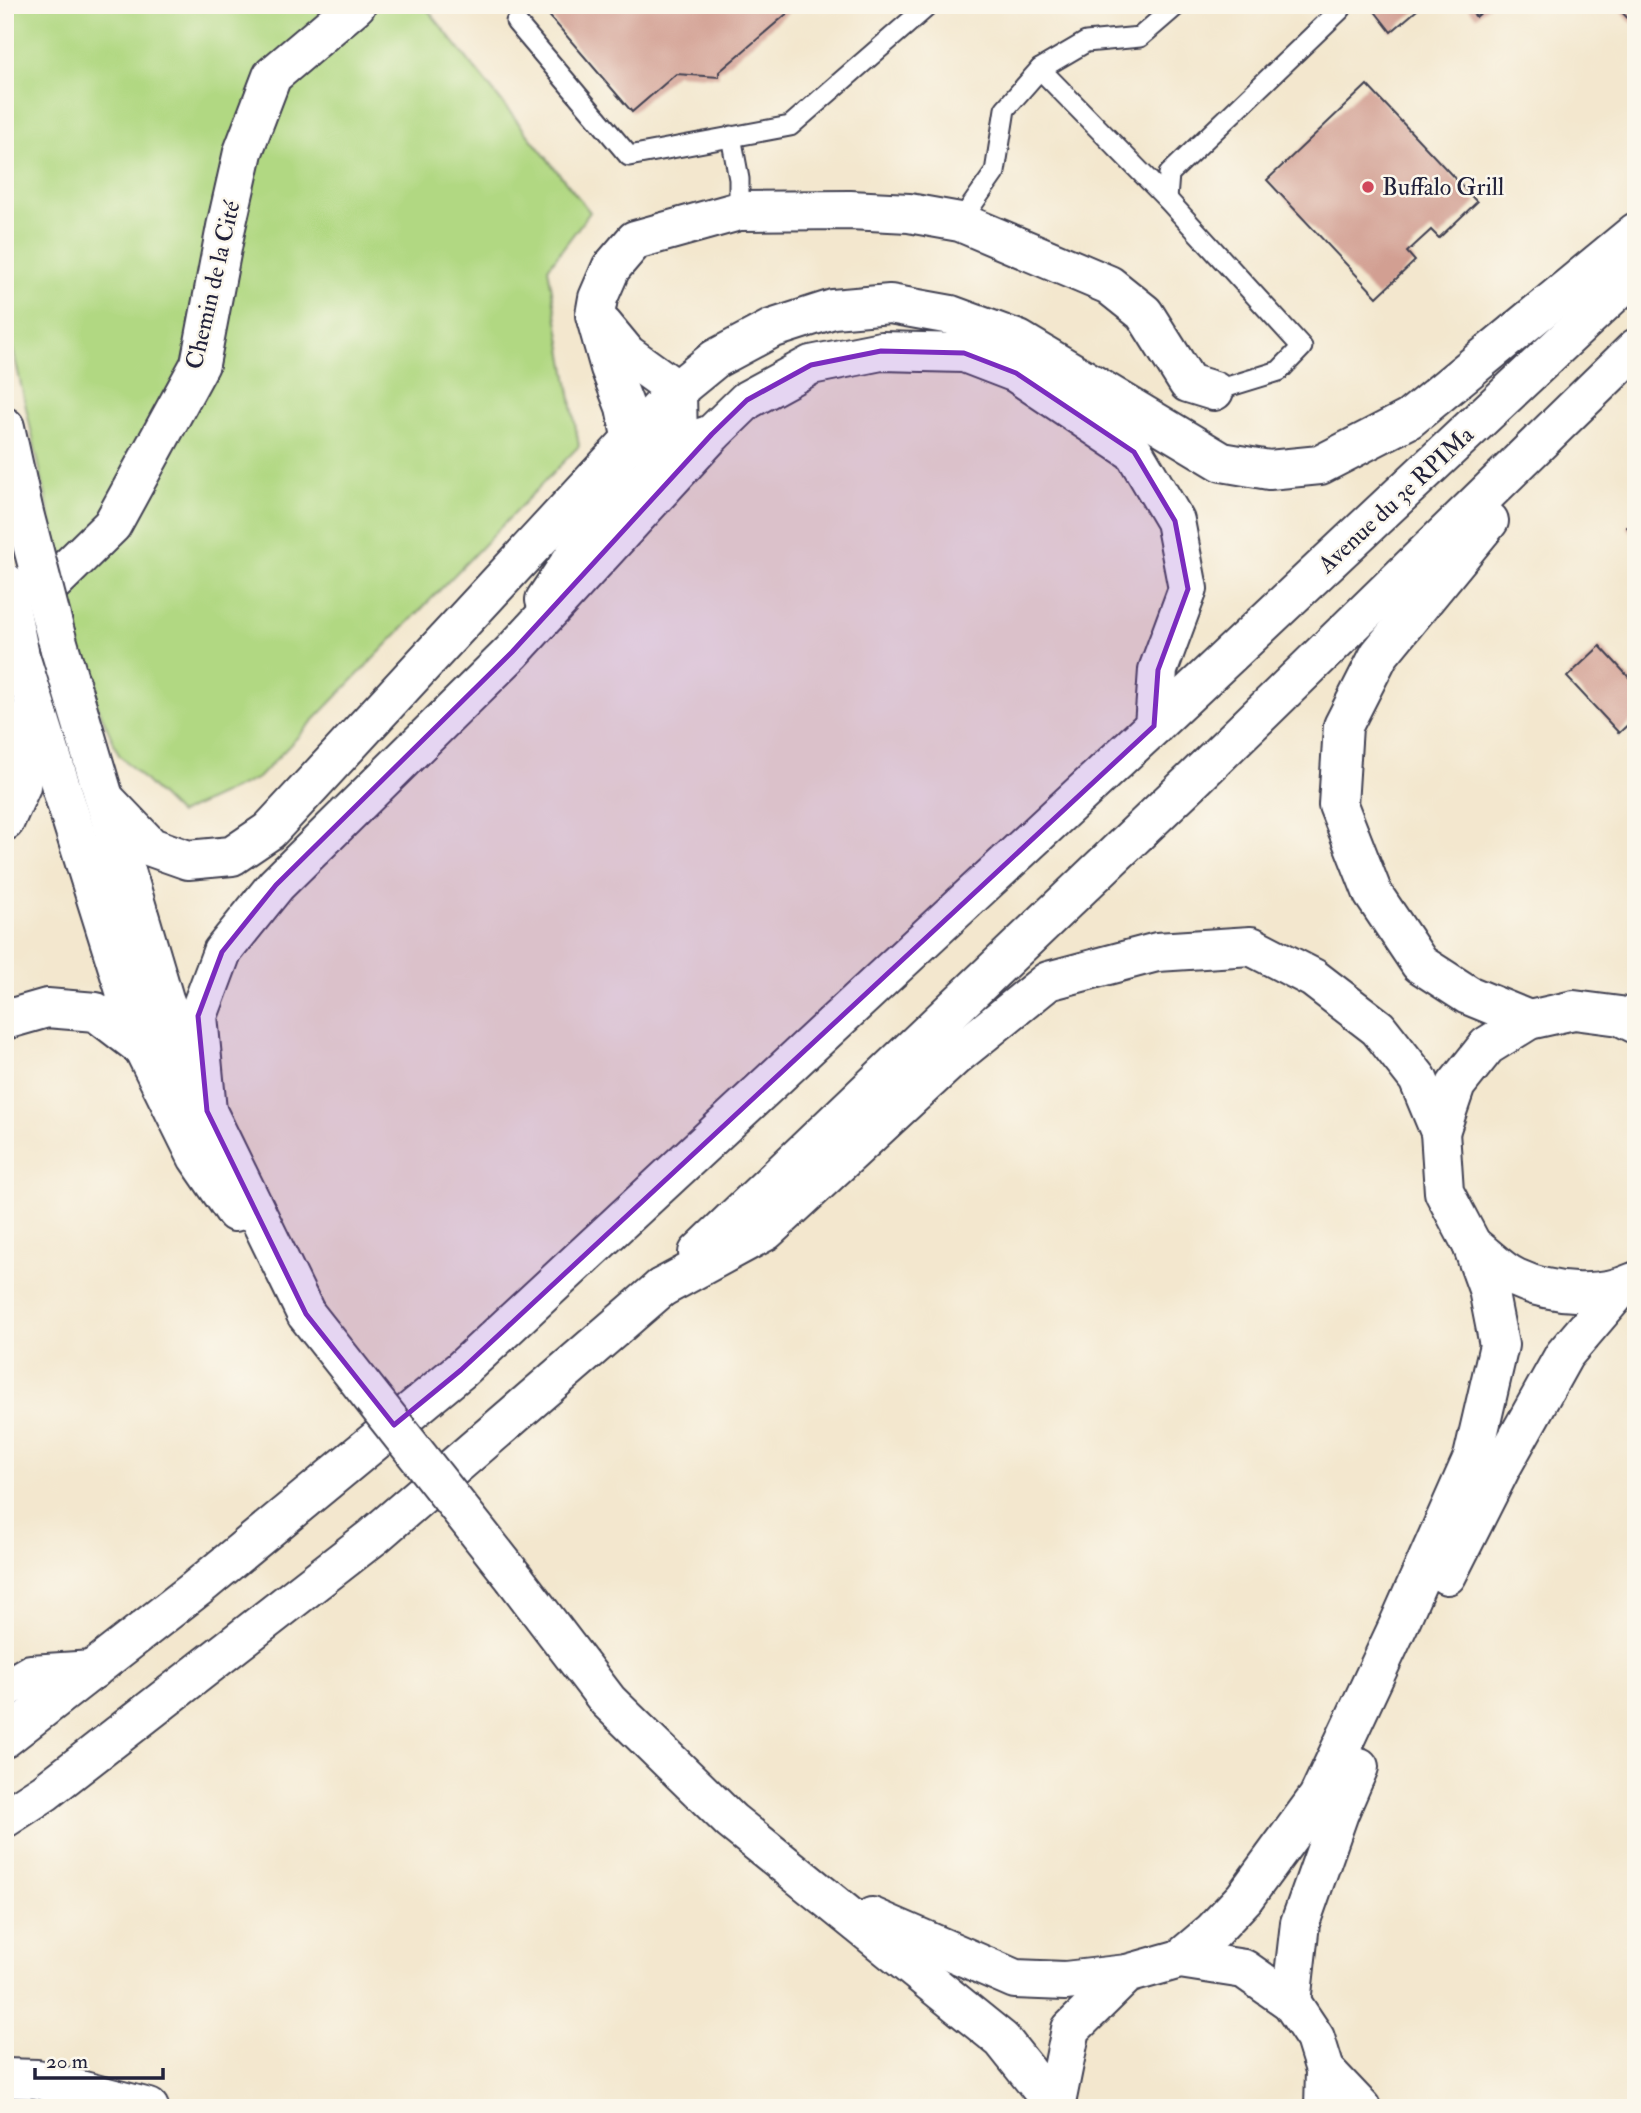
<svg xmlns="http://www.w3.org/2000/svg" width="1641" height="2113" font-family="'IM FELL Double Pica',serif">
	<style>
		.green { fill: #b1d882; stroke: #6a7d5e; stroke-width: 2 }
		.building { fill: #d29f92 }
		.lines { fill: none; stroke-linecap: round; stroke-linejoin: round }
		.service-casing { stroke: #414051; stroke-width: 23 }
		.minor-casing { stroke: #414051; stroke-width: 42 }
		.secondary-casing { stroke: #414051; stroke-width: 42 }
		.primary-casing { stroke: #414051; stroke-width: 42 }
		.trunk-casing { stroke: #414051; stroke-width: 42 }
		.service { stroke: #fff; stroke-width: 19 }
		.minor { stroke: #fff; stroke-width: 38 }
		.secondary { stroke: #fff; stroke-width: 38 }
		.primary { stroke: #fff; stroke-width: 38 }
		.trunk { stroke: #fff; stroke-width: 38 }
		.primary-bridge-casing { stroke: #414051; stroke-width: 42; stroke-linecap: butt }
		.primary-bridge { stroke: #fff; stroke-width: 38 }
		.marked { fill: #7b2cbf; fill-opacity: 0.2; stroke: #7b2cbf; stroke-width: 5; stroke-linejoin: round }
		.poi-dot { fill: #d1495b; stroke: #fbf7ec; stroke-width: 2.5 }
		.labels { text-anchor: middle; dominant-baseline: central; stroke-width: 5; stroke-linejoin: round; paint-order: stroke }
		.poi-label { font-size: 24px; fill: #22223b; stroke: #fbf7ec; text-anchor: start }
		.street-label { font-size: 24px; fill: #22223b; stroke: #fbf7ec }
	</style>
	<rect width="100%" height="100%" fill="#fbf7ec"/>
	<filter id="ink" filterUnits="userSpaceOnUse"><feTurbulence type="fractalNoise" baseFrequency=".0143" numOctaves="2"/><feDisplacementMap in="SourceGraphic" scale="14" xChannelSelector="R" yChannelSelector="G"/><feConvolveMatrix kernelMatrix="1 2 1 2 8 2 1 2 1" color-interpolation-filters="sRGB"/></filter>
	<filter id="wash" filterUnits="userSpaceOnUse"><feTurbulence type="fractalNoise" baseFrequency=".00686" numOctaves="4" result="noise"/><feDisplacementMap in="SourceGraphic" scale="28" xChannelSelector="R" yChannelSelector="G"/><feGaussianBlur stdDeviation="1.57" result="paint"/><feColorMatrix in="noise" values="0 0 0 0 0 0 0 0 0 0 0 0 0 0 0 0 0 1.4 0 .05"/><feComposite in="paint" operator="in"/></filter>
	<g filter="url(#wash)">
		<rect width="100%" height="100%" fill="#f3e7ce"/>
		<path class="green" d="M5 5H424L590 212 548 268 579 446 258 778 179 814 119 755 87 682 5 313Z"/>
		<g id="blocks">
			<g class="building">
				<path d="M540 5H797L719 72V77L676 74 632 112Z"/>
				<path d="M1370 5H1423L1391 32Z"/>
				<path d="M1466 5H1490L1476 17Z"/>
				<path d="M1615 5H1636V27Z"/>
				<path d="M1367 85 1477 202 1439 238 1431 230 1407 252 1415 261 1377 297 1267 180Z"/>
				<path d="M1636 519V537L1627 527Z"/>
				<path d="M1600 646 1636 685V717L1619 733 1567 677Z"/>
			</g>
		</g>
	</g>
	<g filter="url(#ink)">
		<use href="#blocks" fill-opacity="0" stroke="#414051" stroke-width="2"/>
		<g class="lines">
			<defs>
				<g id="service">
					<path d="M516 22 629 156 790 126 929 5"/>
					<path d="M1040 69 1167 199"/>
					<path d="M731 136 739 179V211"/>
					<path d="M960 222 995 172 1005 109 1040 69 1086 42 1140 37 1177 5"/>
					<path d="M1214 391 1279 371 1302 347 1167 199 1169 174 1341 9"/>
				</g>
				<g id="minor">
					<path d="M712 434 678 445 632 441 625 407 610 368 595 315 598 298 611 268 635 240 739 211 850 210 909 213 960 222 1109 285 1144 313 1188 383 1214 391"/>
					<path d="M545 600 581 546 678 445 677 390 627 354 603 325"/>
					<path d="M22 613 112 525 200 364 226 227 243 152 272 76 356 5"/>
				</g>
				<g id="secondary">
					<path d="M1489 521 1379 655 1343 726 1338 805 1373 894 1420 964 1468 995 1529 1020"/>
					<path d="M1154 726 1636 273"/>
					<path d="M1440 1132 1456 1085 1487 1046 1529 1020 1574 1010 1620 1016 1636 1024"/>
					<path d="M1472 1245C1486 1255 1500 1271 1516 1278 1550 1294 1600 1298 1634 1282"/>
					<path d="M698 1253 1196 777 1636 348"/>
					<path d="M661 1288 766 1231 954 1057 1048 981 1157 952 1251 946 1313 978 1378 1028 1418 1079 1440 1132 1444 1192 1472 1245 1488 1289 1499 1345 1473 1457 1399 1624 1318 1797 1244 1898 1213 1931 1180 1959"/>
					<path d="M1447 1575 1501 1468 1564 1355 1621 1288"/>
					<path d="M1291 2002 1300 1923 1339 1813 1359 1767"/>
				</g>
				<g id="primary">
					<path d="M5 427 24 513"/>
					<path d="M56 636 164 999 207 1111 306 1314"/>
					<path d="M20 656 143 1048 197 1157 235 1212"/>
					<path d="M105 799 151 847 188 860 232 856 269 831 677 390 715 359 771 329 833 309 890 304 951 315 1019 340 1222 462 1269 470 1320 465 1409 419 1636 232"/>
					<path d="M5 821 21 786 33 706"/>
					<path d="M5 1020 47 1008 96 1012 143 1048"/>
					<path d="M207 1111 198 1016 222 952 276 885 512 652 712 434 747 400 811 365 881 351 964 353 1016 373 1134 452 1175 521 1188 589 1158 670 1154 726"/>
					<path d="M515 1579 608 1701 731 1821 1002 2040 1054 2105"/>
					<path d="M5 1689 31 1674 93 1670"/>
					<path d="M872 1917 1015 1979 1065 1981 1127 1974 1180 1959 1244 1969 1291 2002 1315 2038 1325 2070 1324 2108"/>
					<path d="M1325 2070 1361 2108"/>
					<path d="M5 2078 37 2079 149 2108"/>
					<path d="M1055 2108 1071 2029 1127 1974"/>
				</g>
				<g id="trunk">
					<path d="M5 1738 196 1589 461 1370 1154 726"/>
					<path d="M5 1818 45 1792 374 1536 661 1288"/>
				</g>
			</defs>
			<use href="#service" class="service-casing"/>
			<use href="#minor" class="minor-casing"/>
			<use href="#secondary" class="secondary-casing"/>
			<use href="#primary" class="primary-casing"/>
			<use href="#trunk" class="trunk-casing"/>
			<use href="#service" class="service"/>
			<use href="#minor" class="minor"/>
			<use href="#secondary" class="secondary"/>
			<use href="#primary" class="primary"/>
			<use href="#trunk" class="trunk"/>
			<defs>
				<g id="primary-bridge">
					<path d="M24 513 56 636"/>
					<path d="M5 582 20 656"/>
					<path d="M306 1314 515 1579"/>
				</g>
			</defs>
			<use href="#primary-bridge" class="primary-bridge-casing"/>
			<use href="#primary-bridge" class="primary-bridge"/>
		</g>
	</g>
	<path class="marked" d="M881 351 964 353 1016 373 1134 452 1175 521 1188 589 1158 670 1154 726 461 1370 394 1425 306 1314 207 1111 198 1016 222 952 276 885 512 652 712 434 747 400 811 365Z"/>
	<circle class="poi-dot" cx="1368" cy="187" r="7"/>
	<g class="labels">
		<g class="poi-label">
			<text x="1382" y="187">Buffalo Grill</text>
		</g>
		<g class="street-label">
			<text transform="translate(213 285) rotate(-77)">Chemin de la Cité</text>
			<text transform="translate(1396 500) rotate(-43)">Avenue du 3e RPIMa</text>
		</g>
	</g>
	<rect width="1641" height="2113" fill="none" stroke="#fbf7ec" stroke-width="28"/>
	<path d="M35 2068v10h128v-10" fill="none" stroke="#22223b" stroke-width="3.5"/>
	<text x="46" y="2068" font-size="21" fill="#22223b" stroke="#fbf7ec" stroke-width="5" paint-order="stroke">20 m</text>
</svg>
